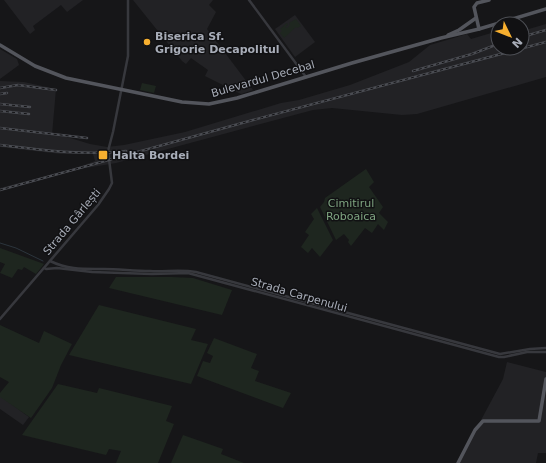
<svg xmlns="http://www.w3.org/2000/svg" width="546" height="463" font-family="'DejaVu Sans',sans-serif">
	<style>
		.built { fill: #222225 }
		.green { fill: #1e261f }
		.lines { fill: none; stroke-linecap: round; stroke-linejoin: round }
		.stream { stroke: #2c353d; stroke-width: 1 }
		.tertiary { stroke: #37383d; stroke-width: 2.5 }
		.primary { stroke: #53555c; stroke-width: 3.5 }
		.rail-casing { stroke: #4a4c52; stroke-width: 2.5 }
		.rail { stroke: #111113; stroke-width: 1; stroke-dasharray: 3; stroke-linecap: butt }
		.poi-dot { fill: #f7af2f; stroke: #111113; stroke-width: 1.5 }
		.labels { text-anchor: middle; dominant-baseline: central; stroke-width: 3; stroke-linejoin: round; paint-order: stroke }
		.poi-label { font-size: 11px; font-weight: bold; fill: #a8adb8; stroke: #111113; text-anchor: start }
		.street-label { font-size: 11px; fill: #a8adb8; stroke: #111113 }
		.park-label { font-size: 11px; fill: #7ea480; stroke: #111113 }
	</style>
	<rect width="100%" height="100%" fill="#161618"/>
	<g class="built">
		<path d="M4 0H83L67 12 61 5 33 26 35 30 30 34Z"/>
		<path d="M133 0H213L209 5 216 12 207 29 253 90 241 94 205 76 208 70 191 58 186 64 182 61Z"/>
		<path d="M295 15 315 42 295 57 275 29Z"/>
		<path d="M546 24V77L417 114 402 115 332 108 313 110 116 163 80 169 0 191V188L79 167 95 161 93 154H61L0 147V81L24 82 56 89 52 135 67 137 90 144 107 147 124 145 185 132 281 103 299 100 350 85 409 62 430 45 467 34 471 39 498 31V48H522V31Z"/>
		<path d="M0 49 17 59 19 65 0 79Z"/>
		<path d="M507 362 546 372V453H538L536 463H458L503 379Z"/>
		<path d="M0 396 29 417 23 425 0 409Z"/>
	</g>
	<g class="green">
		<path d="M296 19 301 26 297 28 296 27 284 38 280 33 282 31 280 29 287 23 288 25 285 27 287 28 290 25 289 23Z"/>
		<path d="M142 83 156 86 154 93 140 90Z"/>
		<path d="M366 169 374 182 369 187 383 207 379 213 388 222 384 230 378 224 372 233 365 228 351 246 348 242 349 240 344 234 336 240 320 207 324 202 325 198Z"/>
		<path d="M317 208 333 240 320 257 312 248 308 253 301 247 309 235 305 232 314 219 311 214Z"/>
		<path d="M0 248 44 264 36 274 24 267 22 270 18 269 12 278 0 273 5 264 0 262Z"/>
		<path d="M116 277H172L193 278 232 290 222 315 109 288Z"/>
		<path d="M99 305 196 329 191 340 208 344 191 384 69 355Z"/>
		<path d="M0 325 39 343 44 331 72 344 61 365 52 388 31 418 0 397V393L9 382 0 377Z"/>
		<path d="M214 338 257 354 251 368 259 371 255 381 291 393 283 408 197 376 203 361 210 363 213 356 207 353Z"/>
		<path d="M58 384 97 393 99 388 172 406 166 421 174 424 158 463H116L121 451 109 449 106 455 22 435Z"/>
		<path d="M183 435 223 449 221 454 244 463H171Z"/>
	</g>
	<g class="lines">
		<path class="stream" d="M0 243 16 248 43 261"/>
		<g class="tertiary">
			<path d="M249 0 306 77"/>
			<path d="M50 261C69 270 83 269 104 269 119 269 134 271 150 271 165 272 180 269 196 272L500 354 530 349 546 348"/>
			<path d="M44 268 46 269 57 268 92 272 152 274 188 273 499 357H504L527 352H546"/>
			<path d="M0 319 98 205 109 189 112 183 108 151 113 132 128 56V0"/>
		</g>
		<g class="primary">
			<path d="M479 29 474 7 477 3 489 0"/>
			<path d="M448 35 459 30 476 18"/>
			<path d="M0 45 35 66 66 78 182 102 209 104 237 98 352 63 441 38 479 29 546 9"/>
			<path d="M458 463 475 430 483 421H539L546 379"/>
		</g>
		<defs>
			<g id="rail">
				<path d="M522 37 546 30"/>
				<path d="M413 71 472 54 498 44"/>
				<path d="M0 88 18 85 56 90"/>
				<path d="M0 94 7 93"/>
				<path d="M0 104 30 107"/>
				<path d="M0 111 29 114"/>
				<path d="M0 128 87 138"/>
				<path d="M0 145C42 150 84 156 126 151"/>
				<path d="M0 190 253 120 546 42"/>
			</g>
		</defs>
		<use href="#rail" class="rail-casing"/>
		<use href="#rail" class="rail"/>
	</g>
	<g class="poi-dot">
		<circle cx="147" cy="42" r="4"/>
		<rect x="98" y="150" width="10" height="10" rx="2"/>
	</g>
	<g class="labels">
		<g class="poi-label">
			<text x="155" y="36">Biserica Sf.<tspan x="155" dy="13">Grigorie Decapolitul</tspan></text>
			<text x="112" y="155">Halta Bordei</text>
		</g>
		<g class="street-label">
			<text transform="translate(263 79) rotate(-16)">Bulevardul Decebal</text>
			<text transform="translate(72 222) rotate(-50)">Strada Gârlești</text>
			<text transform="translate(299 295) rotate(16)">Strada Carpenului</text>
		</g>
		<g class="park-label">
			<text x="351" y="203">Cimitirul<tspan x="351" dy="13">Roboaica</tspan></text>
		</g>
	</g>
	<g transform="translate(510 36) rotate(133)"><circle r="19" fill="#111113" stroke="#4d4f55"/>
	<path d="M0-3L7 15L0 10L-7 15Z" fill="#f7af2f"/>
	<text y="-6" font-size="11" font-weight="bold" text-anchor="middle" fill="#a8adb8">N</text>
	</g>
</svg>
